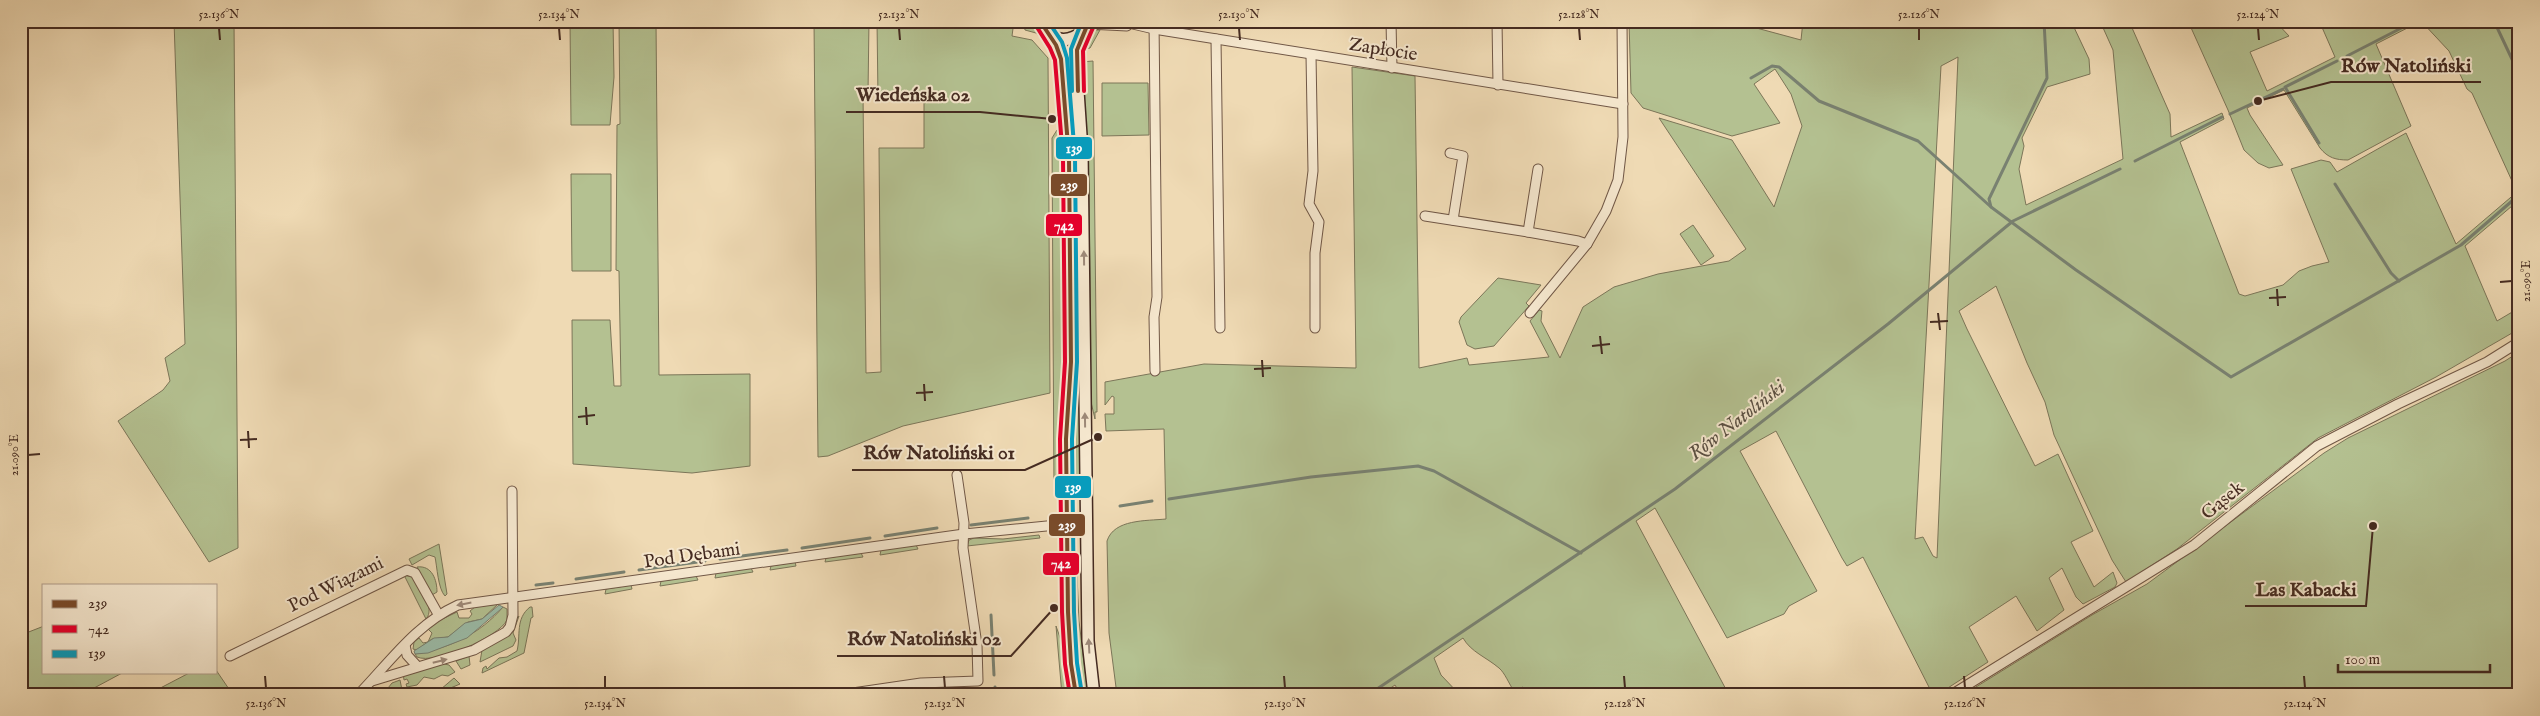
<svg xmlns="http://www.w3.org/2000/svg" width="2540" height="716" font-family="'IM FELL English',serif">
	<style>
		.green { fill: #b4c191; stroke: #7c7659; fill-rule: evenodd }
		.water { fill: #9bbba7; stroke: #798171 }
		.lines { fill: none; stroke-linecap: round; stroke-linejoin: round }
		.stream { stroke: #798171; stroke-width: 3 }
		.street-casing { stroke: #705746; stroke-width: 11 }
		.secondary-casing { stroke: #452b21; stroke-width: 14 }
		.street { stroke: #f5e7ce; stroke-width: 9 }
		.secondary { stroke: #f5e7ce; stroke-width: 11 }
		.bus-1-casing { stroke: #f5e7ce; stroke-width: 8 }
		.bus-2-casing { stroke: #f5e7ce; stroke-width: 8 }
		.bus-3-casing { stroke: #f5e7ce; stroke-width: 8 }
		.bus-1 { stroke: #7a4b2a; stroke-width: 4 }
		.bus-2 { stroke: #e4002b; stroke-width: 4 }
		.bus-3 { stroke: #079cbd; stroke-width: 4 }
		.oneway { fill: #9d8978 }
		.ticks { fill: none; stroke: #452b21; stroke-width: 2 }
		.labels { text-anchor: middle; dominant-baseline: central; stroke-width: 4; stroke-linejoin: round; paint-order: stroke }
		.street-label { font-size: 19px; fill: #452b21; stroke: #f5e7ce }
		.water-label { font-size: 20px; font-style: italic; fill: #5a4f42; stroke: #f5e7ce }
		.leader { fill: none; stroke: #452b21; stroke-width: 2 }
		.callout-dot { fill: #452b21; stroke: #f5e7ce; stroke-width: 2 }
		.callout-label { font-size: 20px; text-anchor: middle; font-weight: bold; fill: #452b21; stroke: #f5e7ce; stroke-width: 4; stroke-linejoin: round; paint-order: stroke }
		.line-badge { stroke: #f5e7ce; stroke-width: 2 }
		.badge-label { font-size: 14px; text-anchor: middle; font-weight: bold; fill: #fff }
		.neatline { fill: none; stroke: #452b21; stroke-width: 2 }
		.ticks-label { font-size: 12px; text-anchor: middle; fill: #452b21 }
	</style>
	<rect width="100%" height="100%" fill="#efdab4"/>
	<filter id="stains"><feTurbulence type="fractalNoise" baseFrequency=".004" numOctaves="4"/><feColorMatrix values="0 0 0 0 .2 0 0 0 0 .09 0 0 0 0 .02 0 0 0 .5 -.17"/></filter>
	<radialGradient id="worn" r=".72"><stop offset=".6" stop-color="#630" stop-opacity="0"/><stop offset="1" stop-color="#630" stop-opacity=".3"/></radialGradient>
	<g class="green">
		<path d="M174 21H234L238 548 209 562 118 421 163 390 170 381 165 358 185 344Z"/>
		<path d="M570 21H613L614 77 610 125H571Z"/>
		<path d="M619 21H656L659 375 750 374V466L692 473 573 464 572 320H610L614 386H621L619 271 616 270 617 125 620 124Z"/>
		<path d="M814 21H869L868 93 863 94 866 373 881 372 879 148H924V97L878 98 877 21H1014L1012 36 1032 40 1048 58 1050 393 903 426 828 456 818 457Z"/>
		<path d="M1023 21 1035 28 1053 51 1036 33 1025 30Z"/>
		<path d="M1051 21H1076C1069 30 1059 30 1051 21Z"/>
		<path d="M1629 21H1746L1749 26 1801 40 1803 21H2071L2089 59 2090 74 2047 87 2022 138 2024 146 2019 169 2026 205 2123 159 2113 50 2100 21H2129L2170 114 2171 137 2222 113 2224 119 2180 142 2239 294 2245 296 2283 285 2299 271 2312 266 2329 262 2291 169 2321 160 2330 162 2337 172 2406 133 2456 244 2517 192 2472 93 2467 89 2449 51 2421 21H2519V200L2465 246 2497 321 2519 308V329L2436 377 2318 438 2177 549 2126 582 2112 560 2054 435 2045 402 2027 363 1996 286 1959 311 1967 329 2035 466 2058 454 2093 531 2071 542 2094 587 2113 572 2117 583 2115 587 2083 604 2076 597 2062 568 2049 578 2064 610 2037 631 2016 596 1969 627 1988 662 1937 695H1933L1863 557 1847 566 1842 558 1776 431 1740 451 1817 591 1789 606 1784 614 1727 638 1655 508 1636 521 1729 695H1528L1523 687 1514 691C1509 684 1505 673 1499 668 1486 657 1471 652 1463 638L1434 658 1441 675 1460 695H1401L1395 685 1380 695H1117L1109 633 1107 541C1114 519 1146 521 1166 519L1164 429 1106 431 1105 414H1114V397L1112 396 1105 405V382L1204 364 1356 368 1352 67 1415 76 1419 368 1467 358 1469 365 1549 357 1530 321 1539 310 1542 311 1541 321 1560 358 1583 307 1614 287 1658 274 1729 261 1746 249 1659 118 1732 140 1774 207 1802 126 1791 94 1775 69 1754 84 1780 123 1732 136 1643 108 1631 93ZM1958 57 1937 558 1933 556 1923 537 1915 539 1941 66Z"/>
		<path d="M2188 21H2275L2289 36 2250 52 2267 91 2335 57 2321 25 2325 21H2421L2376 44 2411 126 2348 160C2336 160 2328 158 2320 148L2284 90 2247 108 2250 115 2283 165 2269 168 2258 163 2244 150 2228 110Z"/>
		<path d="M1096 30H1100L1090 48 1082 50 1089 34Z"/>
		<path d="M1093 61 1097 412H1095V419L1091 402 1089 184 1081 62Z"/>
		<path d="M1071 62 1077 165 1080 493 1076 494 1074 163 1067 63Z"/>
		<path d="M1102 83H1148L1149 135 1102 136Z"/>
		<path d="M1057 130 1063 154 1064 366 1060 445V493L1056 494 1054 492 1052 138Z"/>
		<path d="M571 174H611V271H572Z"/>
		<path d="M1693 225 1714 256 1701 265 1680 234Z"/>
		<path d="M1498 278 1541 285 1526 303 1529 306 1494 346 1475 349 1467 345 1459 322 1461 317Z"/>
		<path d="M2519 352V695H1963L2092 615 2147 584 2324 453 2348 438 2505 361Z"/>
		<path d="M1039 535 1040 538 967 546 969 540 974 538 1003 539Z"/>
		<path d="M439 544 447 594 445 596C438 589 437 566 435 557L429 555 412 565 409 559Z"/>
		<path d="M916 545 918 549 880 555 881 550Z"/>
		<path d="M861 553 863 557 825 562 826 558Z"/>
		<path d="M1073 553H1076L1079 621 1088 695H1081L1078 676Z"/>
		<path d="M795 562 796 566 770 570 771 566Z"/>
		<path d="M417 567C432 565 437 580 437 592L432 595Z"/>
		<path d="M751 568 753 572 715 578 716 573Z"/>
		<path d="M404 575 413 577C419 588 436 608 426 619Z"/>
		<path d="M696 576 698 580 660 586 661 581Z"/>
		<path d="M631 585 632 589 605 594 606 589Z"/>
		<path d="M498 604 482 619 468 622 448 637 432 639 417 650 413 649 414 642 419 638 423 643 428 642 432 633 428 629 434 623 457 612 459 618H469L472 614 470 611 475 607Z"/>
		<path d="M503 607 507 609V620C499 637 434 665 417 657L415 654C450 648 480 634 503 607Z"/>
		<path d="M530 607H532L533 617 531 618 524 653 482 673 483 668 486 666 487 669 499 658 507 657 517 651C521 635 515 619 530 607Z"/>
		<path d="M519 616 513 633 516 640 513 646 480 662 482 650Z"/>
		<path d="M44 626V672H124L81 695H21V635Z"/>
		<path d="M1056 626 1063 646 1068 695H1062Z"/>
		<path d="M469 656 470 665 461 669 456 661Z"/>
		<path d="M440 663 449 665 455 672 448 676 442 675 434 679 424 677 417 685 407 687 406 684 409 683 407 679 404 680 403 673Z"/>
		<path d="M216 670 233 695H147L191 672H216Z"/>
		<path d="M454 678 460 684 434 695Z"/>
		<path d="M400 680 402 690 399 695H395L388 688 392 683Z"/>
	</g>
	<path class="water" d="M499 605 503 607 501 609 467 638 428 653 415 654 414 651 434 638 448 637 465 623 482 619Z"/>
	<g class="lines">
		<g class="stream">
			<path d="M2044 21 2047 78 1989 199 1991 207 2076 270 2231 377 2461 245 2519 195"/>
			<path d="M2494 21 2519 74"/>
			<path d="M2347 56 2415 21"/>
			<path d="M1751 78 1772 66 1779 67 1819 101 1918 141 1991 207"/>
			<path d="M2230 114 2283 89"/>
			<path d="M2319 143 2285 87 2337 61"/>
			<path d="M2135 161 2222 117"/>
			<path d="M2335 184 2391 273 2399 281"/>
			<path d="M1169 499 1311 477 1418 466 1434 471 1581 553"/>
			<path d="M1120 506 1152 501"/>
			<path d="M971 525 1028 518"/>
			<path d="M885 536 937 528"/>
			<path d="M802 548 870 538"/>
			<path d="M720 559 787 550"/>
			<path d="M639 570 705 561"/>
			<path d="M576 579 624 572"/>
			<path d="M536 585 553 583"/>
			<path d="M991 615 994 675"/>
			<path d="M995 687 996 695"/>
			<path d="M371 695 374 691"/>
			<path d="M1368 695 1675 489 1888 324 2013 221 2120 169"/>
		</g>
		<defs>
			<g id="street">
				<path d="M1120 21 1154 29 1623 104"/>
				<path d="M1154 21 1157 297 1154 317 1155 371"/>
				<path d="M1391 21 1392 68"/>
				<path d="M1497 21 1498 85"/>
				<path d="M1088 24 1127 26"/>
				<path d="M1216 39 1220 328"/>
				<path d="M1311 55 1313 171 1309 204 1319 222 1315 253V328"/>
				<path d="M1450 153 1463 156 1453 220"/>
				<path d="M1425 216 1528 232 1578 241 1587 244"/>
				<path d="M1528 232 1538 169"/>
				<path d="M1530 313 1587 244 1606 211 1618 180 1623 137 1622 21"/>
				<path d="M405 645 407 655 417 666"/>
				<path d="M230 656 407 570 415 573 438 614"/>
				<path d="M372 681 474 650 506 632 510 627 513 615 512 491"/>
				<path d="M358 695C390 662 416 624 458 605L964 534 1067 524"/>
				<path d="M839 695 921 683 978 681 977 645 963 548 964 523 957 475"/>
				<path d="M1951 695 2194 545 2317 446 2398 404 2487 362 2519 342"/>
			</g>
			<g id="secondary">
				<path d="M1040 21 1056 45 1061 59 1069 158 1071 362 1066 439 1068 612 1071 664 1076 695"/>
				<path d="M1089 21 1080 41 1076 61 1082 150 1088 641 1094 695"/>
				<path d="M1049 34C1060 43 1072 40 1083 32"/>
			</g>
		</defs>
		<use href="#street" class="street-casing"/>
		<use href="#secondary" class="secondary-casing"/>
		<use href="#street" class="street"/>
		<use href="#secondary" class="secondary"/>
		<defs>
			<g id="bus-1">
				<path d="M1040 21 1056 45 1061 59 1069 158 1071 362 1066 439 1068 612 1071 664 1076 695"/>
				<path d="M1078 91 1077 50 1089 21"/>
			</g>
			<g id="bus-2">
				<path d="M1035 24 1050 48 1055 60 1063 158 1065 362 1060 439 1062 612 1065 664 1070 695"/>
				<path d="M1084 91 1083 51 1095 23"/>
			</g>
			<g id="bus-3">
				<path d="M1048 21 1062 42 1067 58 1075 157 1077 362 1072 439 1074 612 1077 663 1082 694"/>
				<path d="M1072 91 1071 49 1082 21"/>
			</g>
		</defs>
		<use href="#bus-1" class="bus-1-casing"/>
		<use href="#bus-2" class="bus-2-casing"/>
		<use href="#bus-3" class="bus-3-casing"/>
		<use href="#bus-1" class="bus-1"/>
		<use href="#bus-2" class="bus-2"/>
		<use href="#bus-3" class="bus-3"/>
	</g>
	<defs><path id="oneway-solid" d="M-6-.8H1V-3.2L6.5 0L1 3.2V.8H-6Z" transform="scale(1.25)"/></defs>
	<g class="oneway">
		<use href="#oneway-solid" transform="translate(1084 258) rotate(-91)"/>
		<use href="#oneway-solid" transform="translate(1085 420) rotate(-91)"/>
		<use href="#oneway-solid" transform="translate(464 604) rotate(169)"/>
		<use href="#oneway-solid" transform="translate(1089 646) rotate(-93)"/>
		<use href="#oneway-solid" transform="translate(440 661) rotate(-14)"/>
	</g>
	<path class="ticks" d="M219 28 220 40M559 28 560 40M899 28 900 40M1239 28 1240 40M1579 28 1580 40M1919 28V40M2258 28 2259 40M2500 282 2512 281M2277 289 2278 306M2269 298 2286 297M1938 313 1940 330M1930 322 1948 321M1600 336 1602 354M1592 346 1610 344M1262 360 1263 377M1254 369 1271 368M924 384 925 401M916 393 933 392M586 407 587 425M578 417 595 415M248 431 249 448M240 440 257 439M28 455 40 454M265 676 266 688M605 676V688M944 676 945 688M1284 676 1285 688M1624 676 1625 688M1964 676 1965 688M2304 676 2305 688"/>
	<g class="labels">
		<g class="street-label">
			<text transform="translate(1383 50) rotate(9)">Zapłocie</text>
			<text transform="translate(2223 501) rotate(-39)">Gąsek</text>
			<text transform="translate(692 556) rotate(-8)">Pod Dębami</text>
			<text transform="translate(336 585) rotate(-26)">Pod Wiązami</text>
		</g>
		<g class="water-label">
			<text transform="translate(1737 421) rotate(-38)">Rów Natoliński</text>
		</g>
	</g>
	<path class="leader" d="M2258 101L2331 82H2481M1052 119L980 112H846M1098 437L1025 470H852M2373 526L2366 606H2245M1054 608L1011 656H837"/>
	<g class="callout-dot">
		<circle cx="2258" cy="101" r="5"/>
		<circle cx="1052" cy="119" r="5"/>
		<circle cx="1098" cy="437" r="5"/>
		<circle cx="2373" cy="526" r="5"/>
		<circle cx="1054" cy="608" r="5"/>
	</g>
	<g class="callout-label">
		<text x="2406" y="72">Rów Natoliński</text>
		<text x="913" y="101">Wiedeńska 02</text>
		<text x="939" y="459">Rów Natoliński 01</text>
		<text x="2306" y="596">Las Kabacki</text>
		<text x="924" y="645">Rów Natoliński 02</text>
	</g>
	<g class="line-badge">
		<rect x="1055" y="136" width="38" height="24" rx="5" fill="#079cbd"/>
		<rect x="1050" y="173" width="38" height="24" rx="5" fill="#7a4b2a"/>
		<rect x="1045" y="213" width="38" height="24" rx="5" fill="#e4002b"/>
		<rect x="1054" y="475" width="38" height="24" rx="5" fill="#079cbd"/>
		<rect x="1048" y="513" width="38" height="24" rx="5" fill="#7a4b2a"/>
		<rect x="1042" y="552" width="38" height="24" rx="5" fill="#e4002b"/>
	</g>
	<g class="badge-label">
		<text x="1074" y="153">139</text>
		<text x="1069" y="190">239</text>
		<text x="1064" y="230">742</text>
		<text x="1073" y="492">139</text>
		<text x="1067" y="530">239</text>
		<text x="1061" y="568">742</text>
	</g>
	<rect width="2540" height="716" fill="none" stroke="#efdab4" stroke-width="55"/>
	<rect x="42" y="584" width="175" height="90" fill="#f5e7ce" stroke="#af9c89"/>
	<rect x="52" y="600" width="25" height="8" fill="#7a4b2a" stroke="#af9c89"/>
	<text x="88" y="608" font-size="15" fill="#452b21">239</text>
	<rect x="52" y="625" width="25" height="8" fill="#e4002b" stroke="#af9c89"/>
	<text x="88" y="634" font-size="15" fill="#452b21">742</text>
	<rect x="52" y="650" width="25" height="8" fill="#079cbd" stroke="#af9c89"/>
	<text x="88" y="658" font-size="15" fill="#452b21">139</text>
	<path d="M2338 664v8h152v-8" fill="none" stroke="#452b21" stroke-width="2.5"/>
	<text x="2345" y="664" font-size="15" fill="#452b21" stroke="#f5e7ce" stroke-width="4" paint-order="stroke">100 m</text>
	<rect x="28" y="28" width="2484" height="660" class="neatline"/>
	<g class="ticks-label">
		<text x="219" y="18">52.136°N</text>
		<text x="559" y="18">52.134°N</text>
		<text x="899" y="18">52.132°N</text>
		<text x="1239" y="18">52.130°N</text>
		<text x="1579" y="18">52.128°N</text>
		<text x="1919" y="18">52.126°N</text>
		<text x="2258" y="18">52.124°N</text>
		<text transform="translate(2526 281) rotate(-90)" y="4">21.090°E</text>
		<text transform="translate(14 455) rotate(-90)" y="4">21.090°E</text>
		<text x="266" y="707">52.136°N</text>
		<text x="605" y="707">52.134°N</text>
		<text x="945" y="707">52.132°N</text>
		<text x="1285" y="707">52.130°N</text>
		<text x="1625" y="707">52.128°N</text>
		<text x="1965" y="707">52.126°N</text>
		<text x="2305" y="707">52.124°N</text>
	</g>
	<rect width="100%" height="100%" filter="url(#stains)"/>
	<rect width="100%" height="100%" fill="url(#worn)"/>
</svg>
